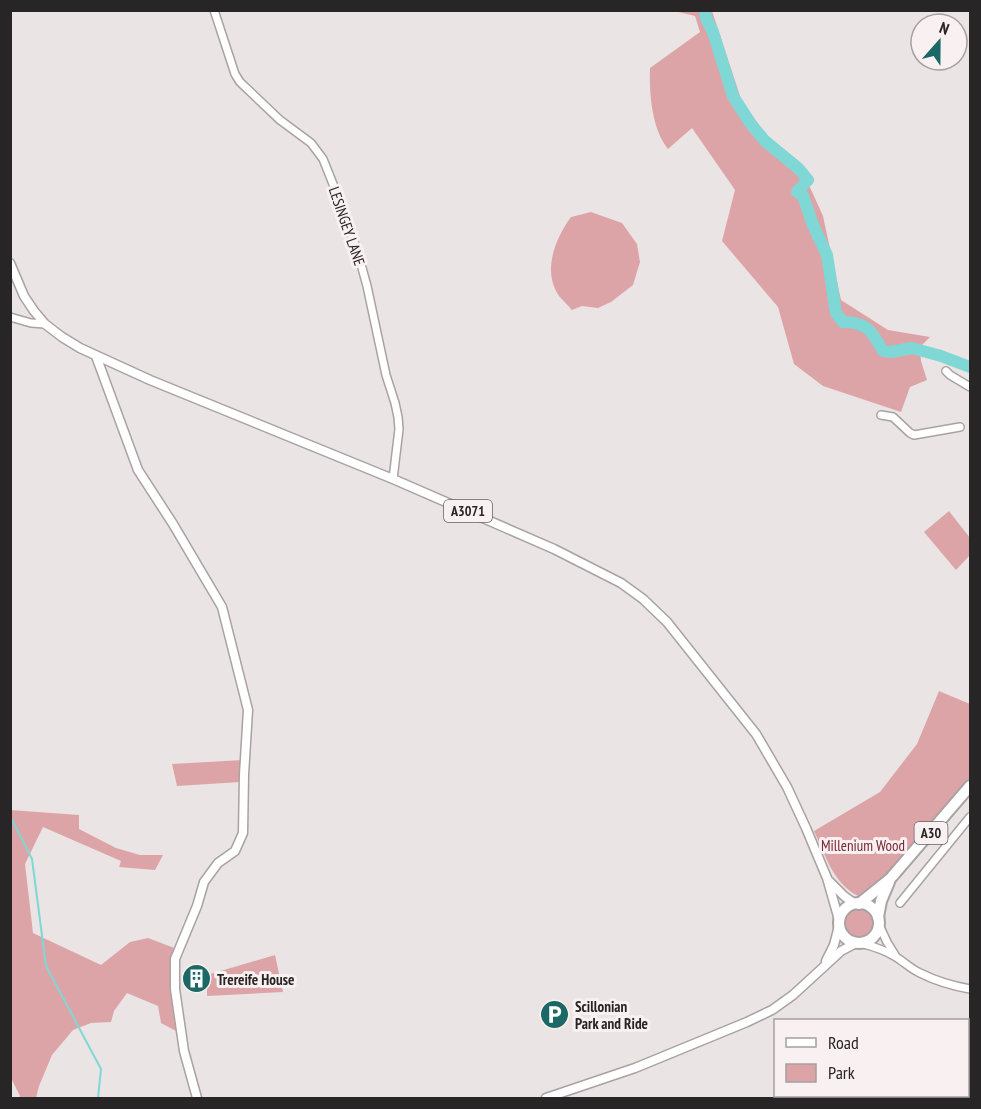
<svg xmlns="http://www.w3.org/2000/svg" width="981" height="1109" font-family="'PT Sans Narrow',sans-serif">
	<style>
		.green { fill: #dda4a8 }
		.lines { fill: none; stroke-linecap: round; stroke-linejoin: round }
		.stream { stroke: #7fd8d5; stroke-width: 2 }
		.river { stroke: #7fd8d5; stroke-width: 12 }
		.minor-casing { stroke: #a9a2a2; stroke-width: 10 }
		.major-casing { stroke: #a9a2a2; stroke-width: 11 }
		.highway-casing { stroke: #a9a2a2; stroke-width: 14 }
		.minor { stroke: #fff; stroke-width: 7 }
		.major { stroke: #fff; stroke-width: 8 }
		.highway { stroke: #fff; stroke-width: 10 }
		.labels { text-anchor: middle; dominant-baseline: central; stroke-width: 6; stroke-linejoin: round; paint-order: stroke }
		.shield { fill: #f9f1f1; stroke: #676263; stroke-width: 1.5 }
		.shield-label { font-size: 14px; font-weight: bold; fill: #282526 }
		.street-label { font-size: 15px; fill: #282526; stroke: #f9f1f1 }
		.park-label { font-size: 15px; fill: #792535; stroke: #f9f1f1 }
		.poi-label { font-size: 15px; font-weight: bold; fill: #282526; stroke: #f9f1f1; text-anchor: start }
	</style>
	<rect width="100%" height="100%" fill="#ebe4e4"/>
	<g class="green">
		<path d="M674 11H712L741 99 768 138 798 161 823 216 841 300 888 330 930 337 920 347 921 361 927 380 910 387 901 412 823 386 794 364 778 307 722 241 735 190 692 128 668 149C652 129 649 94 650 68L700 32 695 16Z"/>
		<path d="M591 212 622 223 637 244 640 262 633 285 611 302 598 308 582 306 572 310C568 305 563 301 559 296 542 271 555 239 571 217Z"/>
		<path d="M949 511 970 538V555L956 570 924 532Z"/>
		<path d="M939 691 970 704V779L886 875 858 896C832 882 826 856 814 831L880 792 917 744Z"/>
		<path d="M243 760 240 782 177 786 172 764Z"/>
		<path d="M10 810 79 815V829L116 848 140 855H163L155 870 119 867 121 861 43 827 25 864 33 933 101 965 130 942 148 938 177 949 171 978V993L176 1031 161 1023 158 1006 127 993 114 1011 111 1022 91 1023 73 1030 52 1055 39 1086 36 1098H19L20 1096 11 1078Z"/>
		<circle cx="860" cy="923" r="15"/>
		<path d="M275 955 283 992 207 996V975Z"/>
	</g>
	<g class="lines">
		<path class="stream" d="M10 816 32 859 46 966 101 1069 98 1098"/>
		<path class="river" d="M705 10 706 18 713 32 733 96 750 123 765 141 799 169 808 180 797 192 803 196 813 225 827 255 836 313 843 322C868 322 872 332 883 351L891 352 912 348 941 356 970 367"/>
		<defs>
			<g id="minor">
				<path d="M214 10 235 74 240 82 280 120 311 143 323 159 345 214 359 257 367 286 386 375 395 403 398 417 399 429 393 479"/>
				<path d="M10 317 31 323 45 324"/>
				<path d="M946 371 950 375 970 387"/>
				<path d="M881 415 893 417 910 433 914 435 960 427"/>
				<path d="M900 903 970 817"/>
				<path d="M879 925 887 942 895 955"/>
				<path d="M860 943C872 946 885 950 896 957 904 962 911 969 920 973 936 981 953 986 970 989"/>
				<path d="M968 1039 970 1040"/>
			</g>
			<g id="major">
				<path d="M10 263 24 296 34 311 45 324 62 337 80 348 150 380 393 479 554 549 621 583 643 599 667 622 756 734 787 787 806 828 827 878 839 920"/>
				<path d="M96 356 138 470 173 524 222 607 248 710 244 775 243 833 235 851 218 863 204 882 197 906 175 959V989L184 1051 197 1098"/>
				<path d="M829 881 844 896 855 904"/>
				<path d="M826 961 834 945 839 926"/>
				<path d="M546 1098 635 1068 747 1022 772 1010 793 995 841 951 856 943"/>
			</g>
			<g id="highway">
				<circle cx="859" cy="923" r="20"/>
				<path d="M859 904 890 879 970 786"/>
				<path d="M878 917 881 901 889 882"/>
			</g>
		</defs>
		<use href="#minor" class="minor-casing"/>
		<use href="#major" class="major-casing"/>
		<use href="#highway" class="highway-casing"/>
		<use href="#minor" class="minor"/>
		<use href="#major" class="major"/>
		<use href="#highway" class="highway"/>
	</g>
	<defs>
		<symbol id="building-disc" viewBox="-11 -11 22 22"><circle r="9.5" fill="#1b6866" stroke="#f9f1f1"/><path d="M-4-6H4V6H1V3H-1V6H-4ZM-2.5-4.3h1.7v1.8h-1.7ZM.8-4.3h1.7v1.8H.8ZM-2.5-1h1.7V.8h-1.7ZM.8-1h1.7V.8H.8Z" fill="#fff"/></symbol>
		<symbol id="parking-disc" viewBox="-11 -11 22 22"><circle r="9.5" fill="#1b6866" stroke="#f9f1f1"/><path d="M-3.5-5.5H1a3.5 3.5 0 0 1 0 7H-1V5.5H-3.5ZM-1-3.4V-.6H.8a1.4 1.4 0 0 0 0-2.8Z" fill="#fff"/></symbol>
	</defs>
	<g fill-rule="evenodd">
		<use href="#building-disc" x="180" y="962" width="33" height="33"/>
		<use href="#parking-disc" x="538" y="998" width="33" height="33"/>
	</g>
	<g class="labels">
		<g class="shield">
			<rect x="444" y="500" width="48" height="22" rx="4.5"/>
			<rect x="914.5" y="822" width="33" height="22" rx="4.5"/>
		</g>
		<g class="shield-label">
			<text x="468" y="511">A3071</text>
			<text x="931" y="833">A30</text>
		</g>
		<g class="street-label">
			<text transform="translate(347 226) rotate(71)">LESINGEY LANE</text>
		</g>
		<g class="park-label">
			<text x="863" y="845">Millenium Wood</text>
		</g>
		<g class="poi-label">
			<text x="217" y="979">Trereife House</text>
			<text x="575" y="1006">Scillonian<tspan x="575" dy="17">Park and Ride</tspan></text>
		</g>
	</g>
	<rect width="981" height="1109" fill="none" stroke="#282526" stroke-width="24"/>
	<rect x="774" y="1019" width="195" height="78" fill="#f9f1f1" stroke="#a59fa0" stroke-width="1.5"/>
	<rect x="786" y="1038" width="30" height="9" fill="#ffffff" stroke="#a59fa0" stroke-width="1.5"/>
	<text x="828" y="1049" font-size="18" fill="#282526">Road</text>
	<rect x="786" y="1064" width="30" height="18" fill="#dda4a8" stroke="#a59fa0" stroke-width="1.5"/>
	<text x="828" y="1079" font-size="18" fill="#282526">Park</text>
	<g transform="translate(939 42) rotate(21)"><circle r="28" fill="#f9f1f1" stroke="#a59fa0" stroke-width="1.5"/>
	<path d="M0-4.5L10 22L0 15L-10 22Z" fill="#1b6866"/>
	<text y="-9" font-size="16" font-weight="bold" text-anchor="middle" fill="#282526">N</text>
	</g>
</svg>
